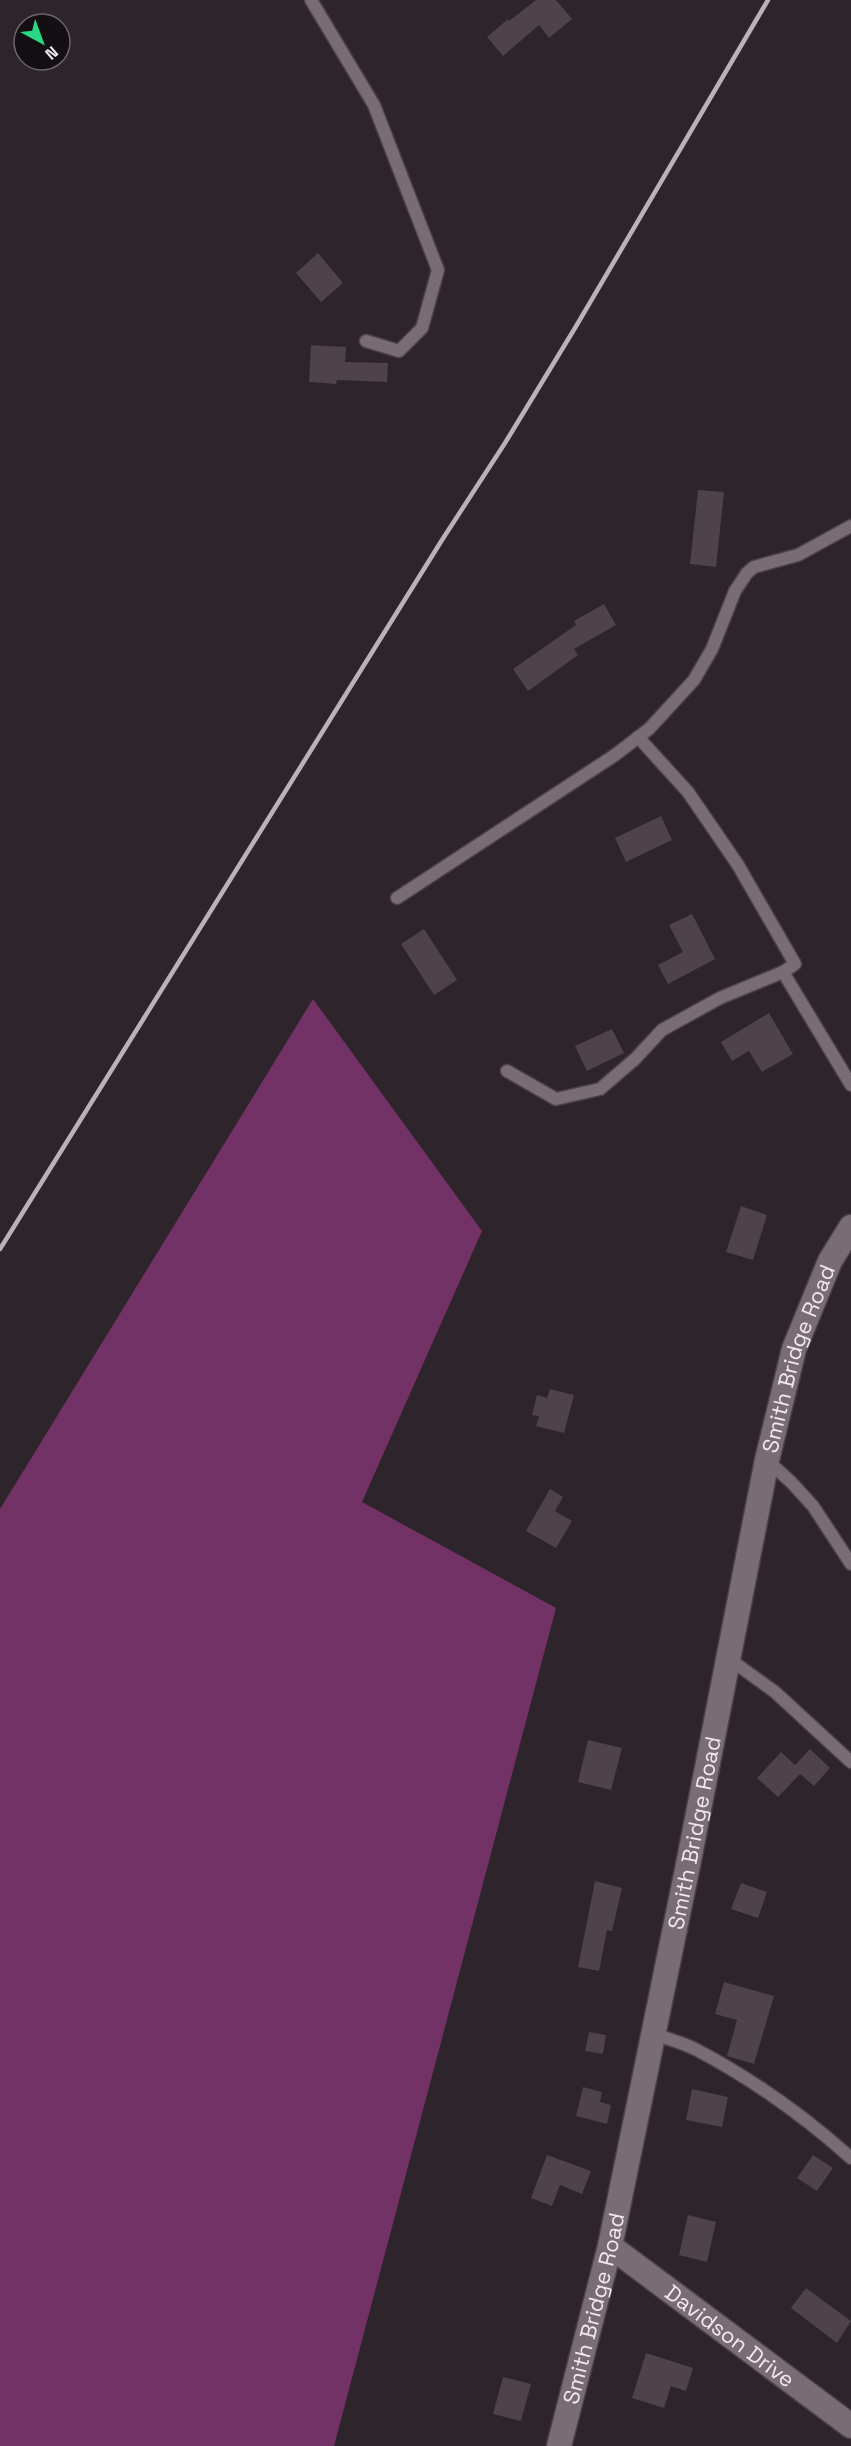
<svg xmlns="http://www.w3.org/2000/svg" width="851" height="2446" font-family="'Space Grotesk',sans-serif">
	<style>
		.forest { fill: #723265 }
		.building { fill: #4e424b }
		.lines { fill: none; stroke-linecap: round; stroke-linejoin: round }
		.lane-casing { stroke: #4a4248; stroke-width: 15 }
		.street-casing { stroke: #4a4248; stroke-width: 27 }
		.lane { stroke: #796c75; stroke-width: 12 }
		.street { stroke: #796c75; stroke-width: 24 }
		.rail { stroke: #b9b2b7; stroke-width: 4.5 }
		.labels { text-anchor: middle; dominant-baseline: central; stroke-width: 6; stroke-linejoin: round; paint-order: stroke }
		.street-label { font-size: 22px; fill: #efe8ed; stroke: #130f12 }
	</style>
	<rect width="100%" height="100%" fill="#2e242b"/>
	<path class="forest" d="M313 999 482 1231 362 1502 556 1608 334 2446H0V1509Z"/>
	<g class="building">
		<path d="M536 0H556L572 19 549 38 539 25 503 56 487 37 508 19 509 21Z"/>
		<path d="M318 253 343 283 321 302 296 273Z"/>
		<path d="M311 345 346 347 345 362 388 363 387 382 337 380 336 384 309 382Z"/>
		<path d="M698 490 724 492 716 567 690 564Z"/>
		<path d="M604 604 616 625 574 649 578 655 528 691 513 669 576 625 574 621Z"/>
		<path d="M661 816 672 840 626 862 615 838Z"/>
		<path d="M692 914 715 959 668 984 658 965 683 952 669 925Z"/>
		<path d="M424 929 457 980 434 995 401 944Z"/>
		<path d="M769 1013 793 1054 762 1072 749 1051 732 1061 721 1042Z"/>
		<path d="M612 1029 624 1053 587 1071 575 1046Z"/>
		<path d="M741 1206 767 1215 753 1260 726 1252Z"/>
		<path d="M550 1389 574 1395 564 1433 536 1426 539 1416 532 1415 537 1395 547 1398Z"/>
		<path d="M550 1489 563 1497 555 1511 572 1521 556 1548 526 1531Z"/>
		<path d="M588 1740 622 1748 611 1790 578 1782Z"/>
		<path d="M810 1749 830 1768 814 1786 800 1774 778 1797 757 1778 781 1752 795 1765Z"/>
		<path d="M595 1881 622 1888 612 1931 607 1930 599 1971 578 1967Z"/>
		<path d="M741 1883 767 1892 758 1918 731 1909Z"/>
		<path d="M724 1982 774 1996 754 2064 727 2056 737 2020 715 2014Z"/>
		<path d="M589 2032 606 2035 603 2054 585 2051Z"/>
		<path d="M583 2087 602 2092 600 2102 611 2105 607 2124 576 2116Z"/>
		<path d="M692 2089 728 2097 722 2127 686 2120Z"/>
		<path d="M547 2155 591 2171 582 2194 560 2185 552 2206 531 2198Z"/>
		<path d="M813 2155 833 2168 817 2191 797 2178Z"/>
		<path d="M688 2215 716 2222 707 2262 679 2255Z"/>
		<path d="M806 2288 851 2321 837 2343 791 2308Z"/>
		<path d="M646 2353 693 2368 686 2391 671 2386 664 2408 632 2398Z"/>
		<path d="M503 2377 531 2384 521 2421 493 2414Z"/>
	</g>
	<g class="lines">
		<defs>
			<g id="lane">
				<path d="M311 0 374 105 438 270 422 328 399 351 366 341"/>
				<path d="M397 898 615 755 649 729 694 680 712 649 735 591 747 573 754 567 798 555 851 526"/>
				<path d="M783 972 851 1085"/>
				<path d="M507 1071 556 1099 600 1089 635 1059 662 1030 720 998 783 972 795 964 738 865 688 792 638 737"/>
				<path d="M767 1460 792 1483 813 1506 851 1564"/>
				<path d="M728 1658 775 1692 851 1762"/>
				<path d="M654 2034C668 2039 684 2043 697 2050 752 2079 805 2117 851 2158"/>
			</g>
			<g id="street">
				<path id="s1" d="M610 2246 851 2426"/>
				<path id="s2" d="M559 2446 610 2246 689 1860 767 1460 794 1349 830 1261 851 1227"/>
			</g>
		</defs>
		<use href="#lane" class="lane-casing"/>
		<use href="#street" class="street-casing"/>
		<use href="#lane" class="lane"/>
		<use href="#street" class="street"/>
		<path class="rail" d="M0 1249 442 540 505 443 575 328 768 0"/>
	</g>
	<g class="labels">
		<g class="street-label">
			<text stroke="none"><textPath href="#s2" startOffset="1114">Smith Bridge Road</textPath></text>
			<text stroke="none"><textPath href="#s2" startOffset="628">Smith Bridge Road</textPath></text>
			<text stroke="none"><textPath href="#s2" startOffset="142">Smith Bridge Road</textPath></text>
			<text stroke="none"><textPath href="#s1" startOffset="150">Davidson Drive</textPath></text>
		</g>
	</g>
	<g transform="translate(42 42) rotate(139)"><circle r="28" fill="#130f12" stroke="#6b666a" stroke-width="1.5"/>
	<path d="M0-4.5L10 22L0 15L-10 22Z" fill="#29d885"/>
	<text y="-9" font-size="16" font-weight="bold" text-anchor="middle" fill="#efe8ed">N</text>
	</g>
</svg>
